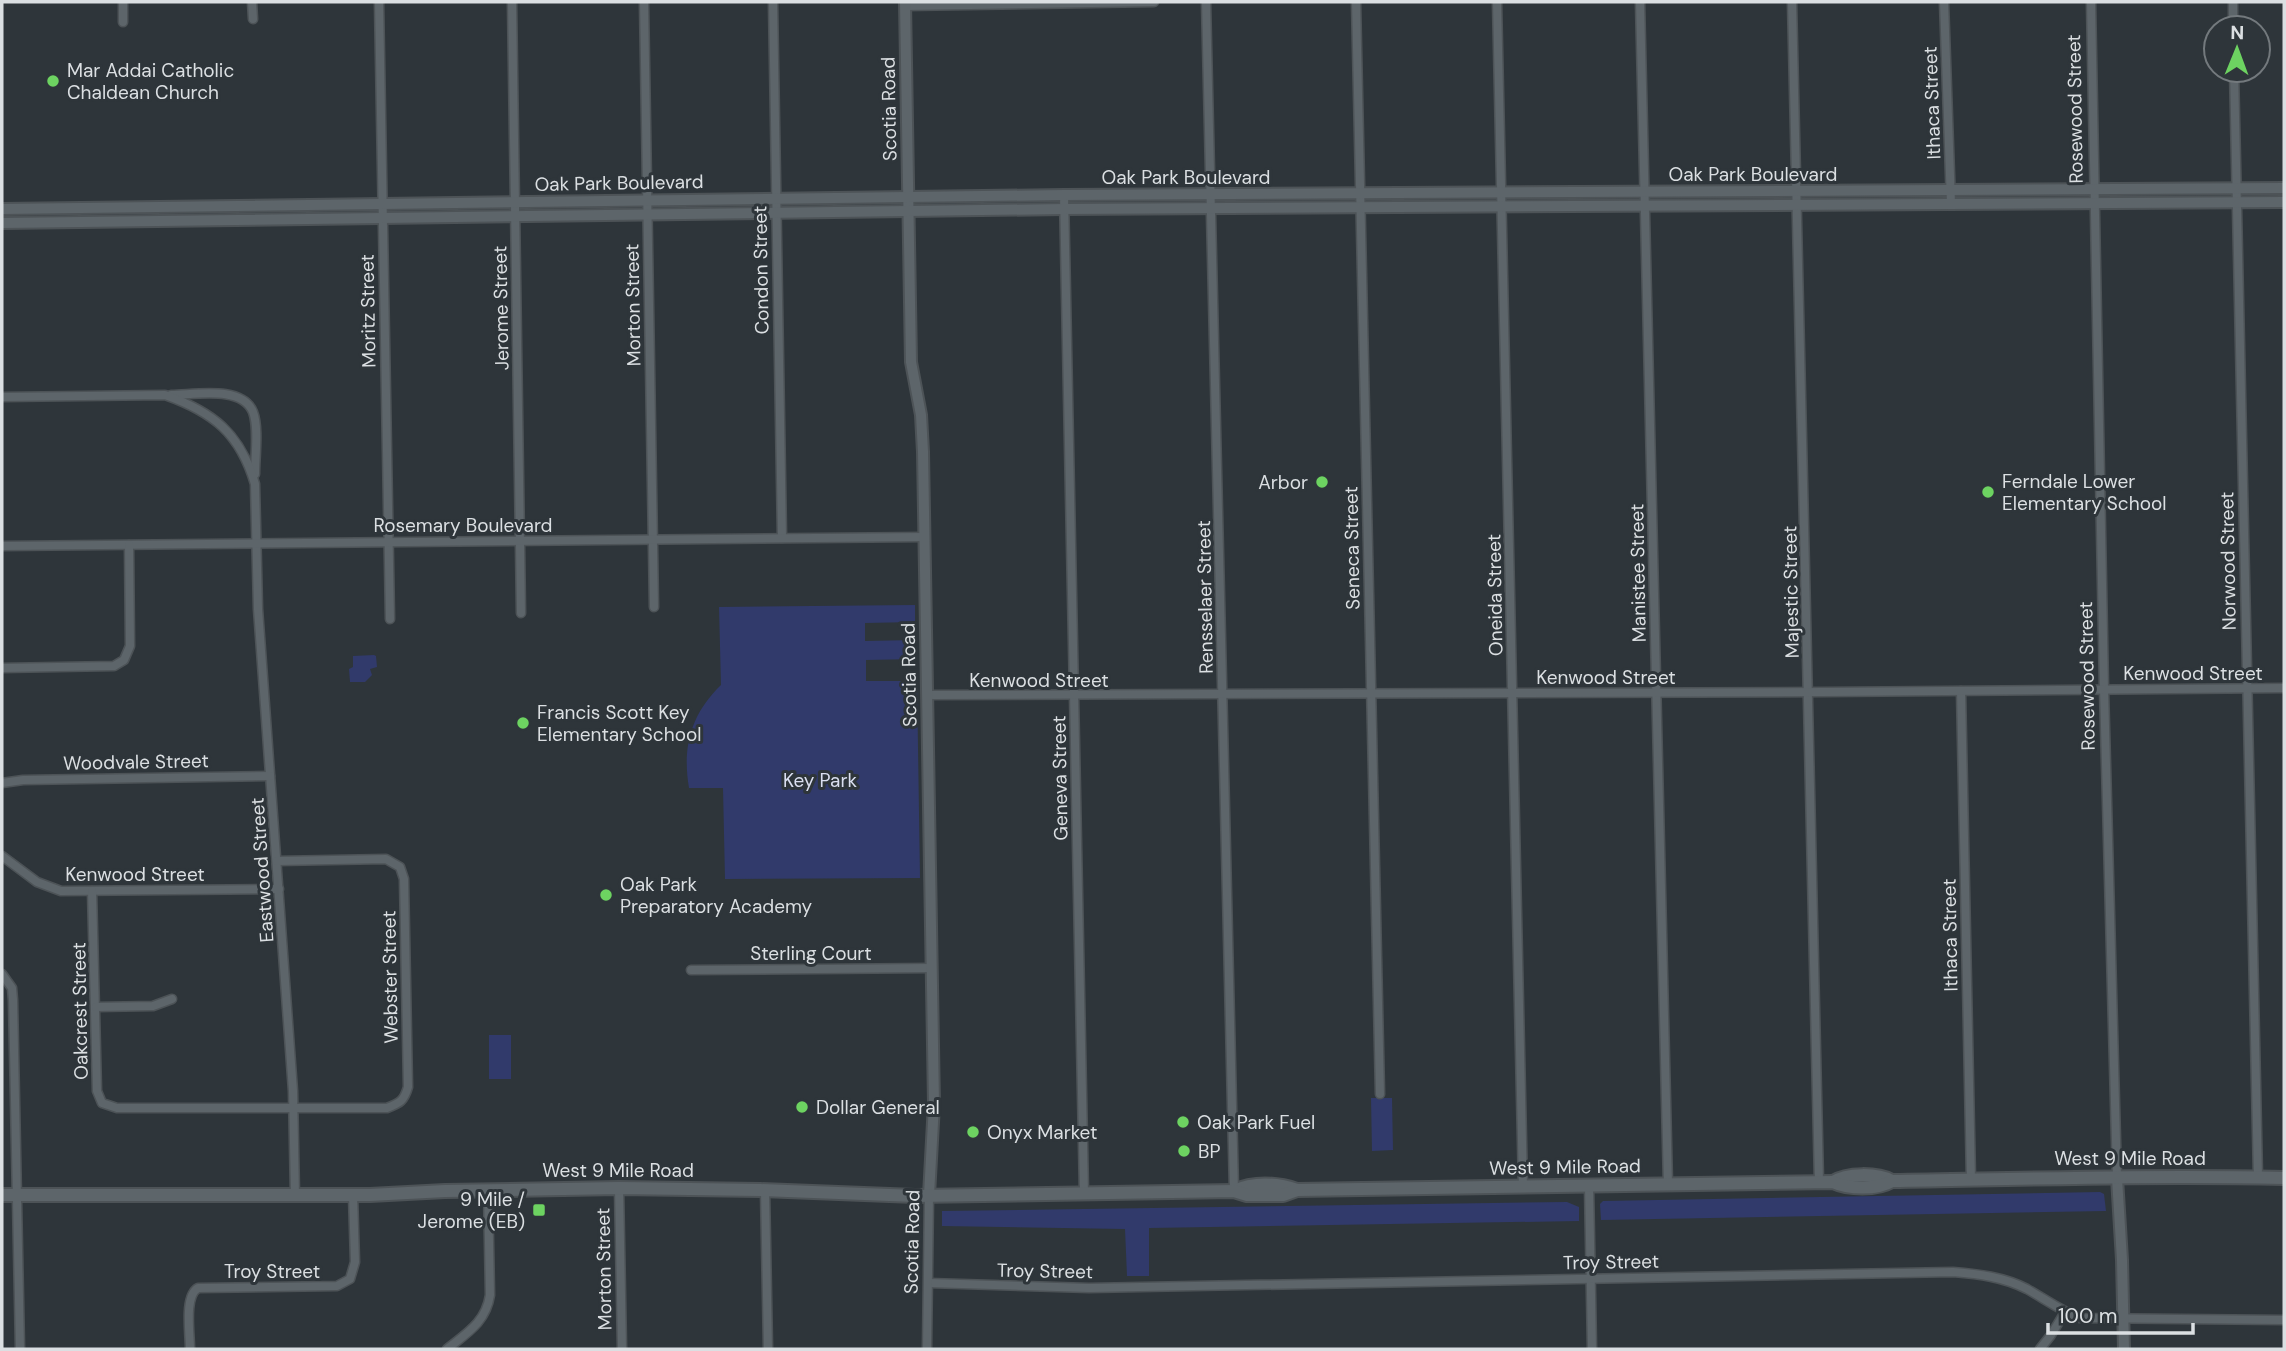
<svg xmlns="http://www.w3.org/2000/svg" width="2286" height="1351" font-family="'DM Sans',sans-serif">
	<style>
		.green { fill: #313a6b }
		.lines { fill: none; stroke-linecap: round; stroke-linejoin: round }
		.minor-casing { stroke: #4d5357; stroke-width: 11 }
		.tertiary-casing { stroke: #4d5357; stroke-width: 14 }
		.secondary-casing { stroke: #4d5357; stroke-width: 16 }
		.minor { stroke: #5d656a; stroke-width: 8 }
		.tertiary { stroke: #5d656a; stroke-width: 10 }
		.secondary { stroke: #5d656a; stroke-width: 12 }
		.poi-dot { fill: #6dd361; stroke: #2e353a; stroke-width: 2.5 }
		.labels { text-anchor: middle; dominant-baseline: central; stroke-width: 6; stroke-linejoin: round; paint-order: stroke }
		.poi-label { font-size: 19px; fill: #dbdfe2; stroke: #2e353a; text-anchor: start }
		.street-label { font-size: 19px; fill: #dbdfe2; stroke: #2e353a }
		.park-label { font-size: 19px; fill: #dadff0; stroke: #2e353a }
	</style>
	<rect width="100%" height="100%" fill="#2e353a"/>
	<g class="green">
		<path d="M915 605V622L865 623V641L916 640V659L866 660V681H917L920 878 725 879 723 788H689C682 747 691 714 721 685L719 607Z"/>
		<path d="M374 655 376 656 377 667 370 669 372 675 365 682H350L349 669 353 667V656Z"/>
		<rect x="489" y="1035" width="22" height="44"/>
		<path d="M1371 1098H1392L1393 1150 1372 1151Z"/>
		<path d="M2100 1192 2104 1194 2106 1211 1601 1220 1600 1204 1603 1201Z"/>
		<path d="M1567 1202 1579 1207V1221L1149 1228V1276H1127L1125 1229 942 1226V1211Z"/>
	</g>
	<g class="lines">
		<defs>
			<g id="minor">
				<path d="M123 2V22"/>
				<path d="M252 2 253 19"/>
				<path d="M379 2 390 619"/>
				<path d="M512 2 521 613"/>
				<path d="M644 2 654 607"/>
				<path d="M773 2 782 538"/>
				<path d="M1206 2 1234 1191"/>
				<path d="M1356 2 1380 1094"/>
				<path d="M1497 2 1523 1187"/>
				<path d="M1640 2 1668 1185"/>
				<path d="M1792 2 1819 1182"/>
				<path d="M1944 2 1951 204"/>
				<path d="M2091 2 2104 689 2117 1178"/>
				<path d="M2233 2V28"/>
				<path d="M905 6 1154 2"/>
				<path d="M2234 70 2258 1177"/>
				<path d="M1064 195 1084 1193"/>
				<path d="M171 395C194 395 242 385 253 412 259 427 255 457 255 474"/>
				<path d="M2 397 165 395C213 412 240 433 255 484L258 609 293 1091 295 1196"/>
				<path d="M2 546 924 537"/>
				<path d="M2 668 114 666 124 660 130 646 129 545"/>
				<path d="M1961 691 1971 1180"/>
				<path d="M927 695 1825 692 2284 688"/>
				<path d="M2 783 23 780 270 776"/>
				<path d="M2 856 37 882 61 891 279 889"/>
				<path d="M92 891 97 1091 102 1103 117 1108H387C400 1103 404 1101 408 1087L404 879 400 867 386 859 277 861"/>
				<path d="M691 970 932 968"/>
				<path d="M2 974 12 988 13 1000 20 1349"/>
				<path d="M96 1007 153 1006 172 999"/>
				<path d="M1589 1186 1592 1349"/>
				<path d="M619 1188 622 1349"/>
				<path d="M765 1190 768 1349"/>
				<path d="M929 1283 1089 1288 1953 1272C1978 1274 2004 1277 2027 1289 2045 1299 2061 1311 2080 1318L2284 1320"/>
				<path d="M190 1349C190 1333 184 1296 198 1288L337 1286 350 1279 355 1262 353 1195"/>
				<path d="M447 1349C467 1333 486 1322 490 1295L488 1190"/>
				<path d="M927 1349 929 1195"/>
				<path d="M2040 1349 2051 1335 2065 1312"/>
			</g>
			<g id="tertiary">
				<path d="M905 2 911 362 921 415 923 452 934 1104 929 1195"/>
				<path d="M2 209 1064 195 2284 188"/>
				<path d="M2 223 1064 209 2284 202"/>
				<path d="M2117 1178 2122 1260 2124 1349"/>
			</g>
			<g id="secondary">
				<path d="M1833 1182C1847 1173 1877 1173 1892 1181"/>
				<path d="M1234 1191C1253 1182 1277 1183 1297 1190"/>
				<path d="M2 1195H370L445 1191 619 1188 760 1190 915 1196 1234 1191 1247 1195H1283L1297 1190 1833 1182C1848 1189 1877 1190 1892 1181 2022 1179 2153 1175 2284 1178"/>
			</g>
		</defs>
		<use href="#minor" class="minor-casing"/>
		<use href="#tertiary" class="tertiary-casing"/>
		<use href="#secondary" class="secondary-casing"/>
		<use href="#minor" class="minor"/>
		<use href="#tertiary" class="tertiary"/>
		<use href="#secondary" class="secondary"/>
	</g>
	<g class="poi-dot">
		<circle cx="53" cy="81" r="7"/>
		<circle cx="1322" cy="482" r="7"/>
		<circle cx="1988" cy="492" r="7"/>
		<circle cx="523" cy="723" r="7"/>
		<circle cx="606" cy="895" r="7"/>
		<circle cx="802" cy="1107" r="7"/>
		<circle cx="1183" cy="1122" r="7"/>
		<circle cx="973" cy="1132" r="7"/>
		<circle cx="1184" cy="1151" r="7"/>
		<rect x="532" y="1203" width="14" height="14" rx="3.5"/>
	</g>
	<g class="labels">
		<g class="poi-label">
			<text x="67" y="70">Mar Addai Catholic<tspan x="67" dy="22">Chaldean Church</tspan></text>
			<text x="2002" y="481">Ferndale Lower<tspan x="2002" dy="22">Elementary School</tspan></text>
			<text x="1308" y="482" text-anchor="end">Arbor</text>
			<text x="537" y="712">Francis Scott Key<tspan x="537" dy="22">Elementary School</tspan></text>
			<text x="620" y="884">Oak Park<tspan x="620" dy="22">Preparatory Academy</tspan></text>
			<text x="816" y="1107">Dollar General</text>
			<text x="1197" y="1122">Oak Park Fuel</text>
			<text x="987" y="1132">Onyx Market</text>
			<text x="1198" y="1151">BP</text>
			<text x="525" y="1199" text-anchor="end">9 Mile /<tspan x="525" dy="22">Jerome (EB)</tspan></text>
		</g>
		<g class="street-label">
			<text transform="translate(1932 103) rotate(-92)">Ithaca Street</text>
			<text transform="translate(889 109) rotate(-91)">Scotia Road</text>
			<text transform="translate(2075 109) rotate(-91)">Rosewood Street</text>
			<text x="1753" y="174">Oak Park Boulevard</text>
			<text x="1186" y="177">Oak Park Boulevard</text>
			<text transform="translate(619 183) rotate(-1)">Oak Park Boulevard</text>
			<text transform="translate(761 270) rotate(-91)">Condon Street</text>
			<text transform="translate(633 305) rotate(-91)">Morton Street</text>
			<text transform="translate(501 308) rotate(-91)">Jerome Street</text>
			<text transform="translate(368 311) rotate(-91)">Moritz Street</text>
			<text x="463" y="525">Rosemary Boulevard</text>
			<text transform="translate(1352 548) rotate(-91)">Seneca Street</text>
			<text transform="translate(2228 561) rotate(-91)">Norwood Street</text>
			<text transform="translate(1638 573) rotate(-91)">Manistee Street</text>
			<text transform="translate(1791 592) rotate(-91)">Majestic Street</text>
			<text transform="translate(1495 595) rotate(-91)">Oneida Street</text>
			<text transform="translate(1205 597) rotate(-91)">Rensselaer Street</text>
			<text x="2193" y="673">Kenwood Street</text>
			<text transform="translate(909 675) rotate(-91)">Scotia Road</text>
			<text transform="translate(2087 676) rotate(-91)">Rosewood Street</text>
			<text x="1606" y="677">Kenwood Street</text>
			<text x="1039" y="680">Kenwood Street</text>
			<text transform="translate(136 762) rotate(-1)">Woodvale Street</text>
			<text transform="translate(1060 778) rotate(-91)">Geneva Street</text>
			<text transform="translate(262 870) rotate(-94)">Eastwood Street</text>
			<text x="135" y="874">Kenwood Street</text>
			<text transform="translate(1950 935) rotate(-91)">Ithaca Street</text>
			<text x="811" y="953">Sterling Court</text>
			<text transform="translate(390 977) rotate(-91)">Webster Street</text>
			<text transform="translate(80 1011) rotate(-91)">Oakcrest Street</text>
			<text x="2130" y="1158">West 9 Mile Road</text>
			<text transform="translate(1565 1167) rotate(-1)">West 9 Mile Road</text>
			<text x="618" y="1170">West 9 Mile Road</text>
			<text transform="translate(912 1242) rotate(-89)">Scotia Road</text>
			<text transform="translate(1611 1262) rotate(-1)">Troy Street</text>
			<text transform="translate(604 1269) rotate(-91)">Morton Street</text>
			<text x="272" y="1271">Troy Street</text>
			<text transform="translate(1045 1271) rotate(1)">Troy Street</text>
		</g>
		<g class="park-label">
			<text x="820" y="780">Key Park</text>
		</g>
	</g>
	<rect width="2286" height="1351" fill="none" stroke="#dbdfe2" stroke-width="7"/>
	<g transform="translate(2237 49) rotate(1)"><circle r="33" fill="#2e353a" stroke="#73797d" stroke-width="2"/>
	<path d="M0-5L12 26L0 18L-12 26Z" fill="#6dd361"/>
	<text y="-10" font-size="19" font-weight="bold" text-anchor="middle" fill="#dbdfe2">N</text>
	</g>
	<path d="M2048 1323v10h145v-10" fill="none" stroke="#dbdfe2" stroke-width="3.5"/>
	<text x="2058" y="1323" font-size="21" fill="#dbdfe2" stroke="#2e353a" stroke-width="5" paint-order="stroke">100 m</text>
</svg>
